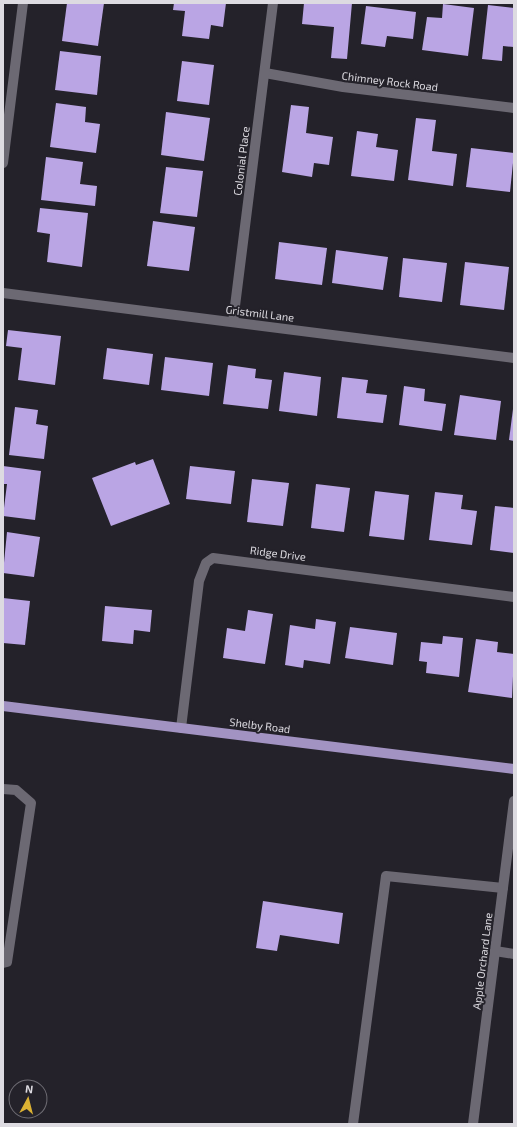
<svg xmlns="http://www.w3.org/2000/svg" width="517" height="1127" font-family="'Exo 2',sans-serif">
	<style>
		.building { fill: #baa5e4 }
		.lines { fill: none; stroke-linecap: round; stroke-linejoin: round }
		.minor { stroke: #6c6973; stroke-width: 10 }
		.major { stroke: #a293c2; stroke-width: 10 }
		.labels { text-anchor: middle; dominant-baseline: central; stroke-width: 4; stroke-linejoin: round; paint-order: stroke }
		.street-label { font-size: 11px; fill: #dddbe1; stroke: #24222a }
	</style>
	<rect width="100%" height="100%" fill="#24222a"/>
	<g class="building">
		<path d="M67 3H104L98 46 62 41Z"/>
		<path d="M174 3H226L223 27 211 25 209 39 182 36 185 11 173 10Z"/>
		<path d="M304 3H352L347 59 331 58 334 27 302 24Z"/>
		<path d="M443 4 474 8 468 56 422 50 427 17 442 18Z"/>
		<path d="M488 5 514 8V47L503 46 502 61 482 59Z"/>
		<path d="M366 6 416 12 413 39 387 36 385 47 361 44Z"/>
		<path d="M60 51 101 56 97 95 55 90Z"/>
		<path d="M182 61 214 65 209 105 177 101Z"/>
		<path d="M56 103 86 107 85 122 100 124 96 153 50 147Z"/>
		<path d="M291 105 309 107 306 133 333 137 329 165 314 163 312 177 282 172Z"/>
		<path d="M166 112 210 118 204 161 161 155Z"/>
		<path d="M416 118 436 120 432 151 457 154 453 186 408 180Z"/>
		<path d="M357 131 378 134 376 147 398 150 394 181 351 176Z"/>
		<path d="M471 148 514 153 510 192 466 187Z"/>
		<path d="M46 157 83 162 80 184 97 186 95 206 41 200Z"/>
		<path d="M166 167 203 171 197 217 160 213Z"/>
		<path d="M40 208 88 213 82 267 47 262 50 234 37 232Z"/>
		<path d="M153 221 195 227 189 271 147 266Z"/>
		<path d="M279 242 327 248 322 285 275 279Z"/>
		<path d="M336 250 388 257 383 290 332 283Z"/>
		<path d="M403 258 447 263 442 302 399 297Z"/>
		<path d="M465 262 509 267 504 310 460 305Z"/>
		<path d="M8 330 61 336 55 385 18 380 22 348 6 346Z"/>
		<path d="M107 348 153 354 149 385 103 379Z"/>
		<path d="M165 357 213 363 209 396 161 390Z"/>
		<path d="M228 365 256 369 255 378 272 380 268 409 223 404Z"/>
		<path d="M284 372 321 377 317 416 279 411Z"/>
		<path d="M342 377 368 380 366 393 387 395 383 423 337 418Z"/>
		<path d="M404 386 425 389 424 401 446 404 442 431 399 425Z"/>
		<path d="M460 395 501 401 496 440 454 435Z"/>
		<path d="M15 407 38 410 36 424 48 426 44 459 9 455Z"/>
		<path d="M513 409H514V441L509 440Z"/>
		<path d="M153 459 170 504 111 526 92 478 135 462 136 465Z"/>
		<path d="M3 466 41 471 35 520 3 516 7 484H3Z"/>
		<path d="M190 466 235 471 231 504 186 499Z"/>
		<path d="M252 479 289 483 283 526 247 522Z"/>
		<path d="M316 484 350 488 344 532 311 528Z"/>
		<path d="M375 491 409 495 404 540 369 536Z"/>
		<path d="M435 492 463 495 461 509 477 511 472 545 429 540Z"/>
		<path d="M495 506 514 508V553L490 550Z"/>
		<path d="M7 532 40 537 34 577 3 573Z"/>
		<path d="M3 598 30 601 25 645 3 643Z"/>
		<path d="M105 606 152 610 150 632 134 630 133 644 102 641Z"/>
		<path d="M248 610 273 614 265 664 223 658 227 628 245 631Z"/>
		<path d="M316 619 336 622 330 664 304 660 303 668 285 665 290 625 315 629Z"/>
		<path d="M350 627 397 633 393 665 345 658Z"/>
		<path d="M443 636 463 638 459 677 426 673 427 662 419 661 421 642 442 644Z"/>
		<path d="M476 639 498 642 497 652 514 654 512 698 468 692Z"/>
		<path d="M263 901 343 913 339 944 280 935 277 951 256 948Z"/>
	</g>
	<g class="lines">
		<g class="minor">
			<path d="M265 73 343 87 514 108"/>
			<path d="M3 163 23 3"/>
			<path d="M3 293 514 358"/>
			<path d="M233 322 273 3"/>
			<path d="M181 728 199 581 206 563 213 558 514 597"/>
			<path d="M3 789 16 790 31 803 7 962 3 963"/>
			<path d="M495 951 514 954"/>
			<path d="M353 1124 386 876 503 888"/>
			<path d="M473 1124 514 801"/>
		</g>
		<path class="major" d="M3 706 514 769"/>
	</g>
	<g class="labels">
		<g class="street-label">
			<text transform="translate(390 81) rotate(7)">Chimney Rock Road</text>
			<text transform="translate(241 161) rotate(-83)">Colonial Place</text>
			<text transform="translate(260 313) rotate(7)">Gristmill Lane</text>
			<text transform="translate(278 553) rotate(7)">Ridge Drive</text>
			<text transform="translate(260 725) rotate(7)">Shelby Road</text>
			<text transform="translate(482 961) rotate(-83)">Apple Orchard Lane</text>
		</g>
	</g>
	<rect width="517" height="1127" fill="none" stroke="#dddbe1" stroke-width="8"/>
	<g transform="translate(28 1099) rotate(7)"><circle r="19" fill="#24222a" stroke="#6e6c73"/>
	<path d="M0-3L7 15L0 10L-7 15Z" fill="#dcb233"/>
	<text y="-6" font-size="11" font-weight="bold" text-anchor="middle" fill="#dddbe1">N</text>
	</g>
</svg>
